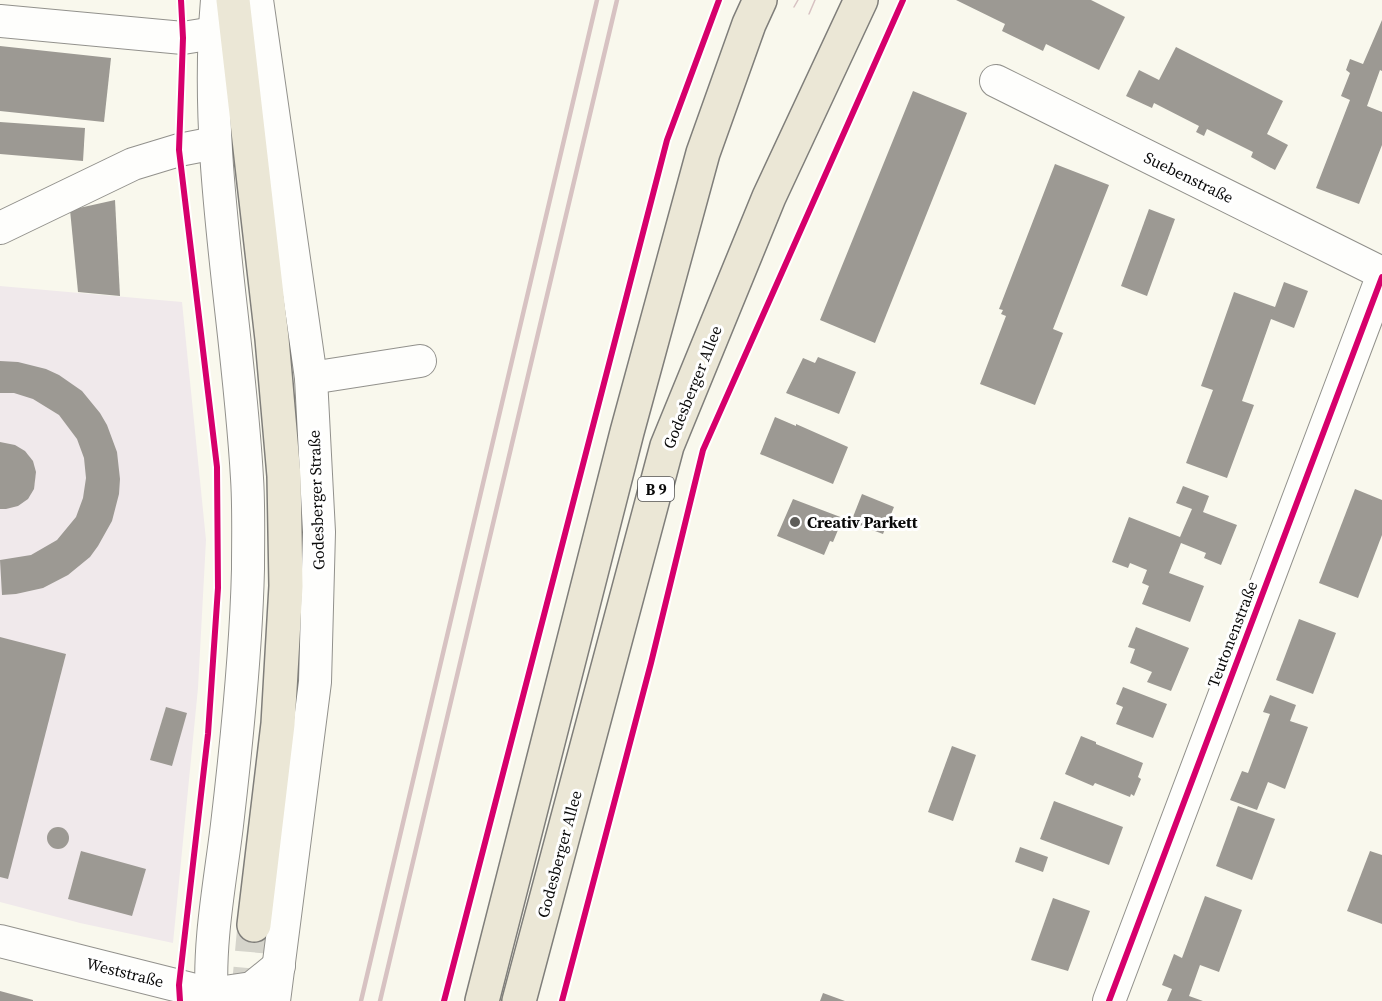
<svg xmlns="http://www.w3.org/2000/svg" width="1382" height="1001" font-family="'Source Serif 4',serif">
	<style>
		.industrial { fill: #f0e9eb }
		.building { fill: #9c9993 }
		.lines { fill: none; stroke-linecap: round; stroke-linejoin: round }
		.major-tunnel { stroke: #d5d4cb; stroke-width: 33; stroke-dasharray: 33 16; stroke-linecap: butt }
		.minor-casing { stroke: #92918c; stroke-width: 34 }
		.major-casing { stroke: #7f7e7a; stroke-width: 36 }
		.minor { stroke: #fefefc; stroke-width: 32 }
		.major { stroke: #ebe7d6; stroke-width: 33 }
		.tram { stroke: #d7c2c2; stroke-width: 1.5 }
		.rail { stroke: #d7c2c2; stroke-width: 4.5 }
		.cycleway-casing { stroke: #fff; stroke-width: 10 }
		.cycleway { stroke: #d6006c; stroke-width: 6 }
		.poi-dot { fill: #5e5d59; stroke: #fff; stroke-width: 2 }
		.labels { text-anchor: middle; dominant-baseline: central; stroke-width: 6; stroke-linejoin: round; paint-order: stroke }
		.shield { fill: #fff; stroke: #545454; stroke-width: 1.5 }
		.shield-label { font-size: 15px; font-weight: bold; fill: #0a0a0a }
		.street-label { font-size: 16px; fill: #0a0a0a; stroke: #fff }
		.poi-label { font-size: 16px; font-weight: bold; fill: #0a0a0a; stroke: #fff; text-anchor: start }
	</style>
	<rect width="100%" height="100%" fill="#f9f8ed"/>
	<path class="industrial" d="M0 286 182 302 206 540 198 688 173 943 80 923 0 902Z"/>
	<g class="building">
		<path d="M956 0H1091L1125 17 1099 70 1046 44 1043 51 1002 31 1005 24Z"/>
		<path d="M1382 20V71L1380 70 1367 106 1382 112V145L1359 204 1316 188 1350 100 1341 96 1350 73 1346 70 1350 59 1363 64Z"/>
		<path d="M0 46 111 58 104 122 0 111Z"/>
		<path d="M1176 47 1283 101 1267 134 1288 145 1275 170 1251 157 1253 152 1207 129 1204 136 1196 132 1199 126 1154 103 1152 108 1126 96 1139 70 1159 80Z"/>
		<path d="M913 91 967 113 875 343 820 320Z"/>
		<path d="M0 122 85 128 83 161 0 154Z"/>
		<path d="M1055 164 1109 185 1053 329 1063 333 1035 405 980 384 1006 316 1001 314 1003 310 999 309Z"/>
		<path d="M115 200 120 296 78 292 70 210Z"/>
		<path d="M1149 209 1175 219 1147 296 1121 286Z"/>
		<path d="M1284 282 1308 291 1294 328 1271 319 1242 401 1254 405 1227 478 1186 463 1213 390 1201 386 1234 292 1275 307Z"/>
		<path d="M818 357 856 372 839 414 786 393 803 358 815 363Z"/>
		<path d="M0 361 18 362 46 369 59 375 82 391 100 413 107 425 117 452 120 479 119 494 112 521 98 546 90 557 68 575 43 588 16 594 2 595 0 560 31 555 57 540 76 517 83 498 86 478 84 458 77 439 59 415 33 399 14 393H0Z"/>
		<path d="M775 417 796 426V424L848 447 833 484 760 454Z"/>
		<path d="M0 442 15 445 25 451 33 461 36 472 34 489 28 499 18 506 6 509H0Z"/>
		<path d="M1183 486 1209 496 1203 512 1237 525 1221 565 1204 558 1206 553 1181 543 1169 573 1204 586 1190 622 1142 604 1149 586 1142 583 1147 570 1130 563 1128 568 1112 562 1129 517 1180 537 1192 509 1176 503Z"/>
		<path d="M1355 489 1382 500V535L1358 598 1319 583Z"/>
		<path d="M862 494 894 507 883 534 851 522Z"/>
		<path d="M793 499 843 518 833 542 830 541 824 555 777 536Z"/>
		<path d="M1299 619 1336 633 1313 694 1276 680Z"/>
		<path d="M1136 627 1189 648 1171 691 1147 682 1152 672 1130 663 1135 649 1128 647Z"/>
		<path d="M0 637 66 654 8 879 0 877Z"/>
		<path d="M1123 687 1167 704 1153 738 1116 724 1123 707 1116 704Z"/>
		<path d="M1270 695 1296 705 1290 721 1308 727 1285 789 1268 782 1257 810 1230 800 1242 771 1248 773 1270 714 1263 712Z"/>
		<path d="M166 707 187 713 172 766 150 760Z"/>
		<path d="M1081 736 1096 742V744L1143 763 1138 777 1141 779 1134 796 1131 794 1130 797 1095 783 1093 786 1065 774Z"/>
		<path d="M952 746 976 755 953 821 928 812Z"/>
		<path d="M1054 801 1123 827 1109 865 1040 839Z"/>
		<path d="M1238 806 1275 819 1252 880 1216 866Z"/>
		<circle cx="58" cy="838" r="11"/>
		<path d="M1020 847 1048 857 1043 872 1015 862Z"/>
		<path d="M81 851 146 869 132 916 68 899Z"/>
		<path d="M1370 851 1382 855V924L1347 911Z"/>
		<path d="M1205 896 1242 910 1219 972 1200 965 1189 996 1203 1001H1167L1172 989 1162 985 1174 954 1182 958Z"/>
		<path d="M1053 898 1090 911 1068 971 1031 960Z"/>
		<path d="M0 991 33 1000V1001H0Z"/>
		<path d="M823 993 845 1001H820Z"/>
	</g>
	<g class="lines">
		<path class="major-tunnel" d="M247 1001 254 925"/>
		<defs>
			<g id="minor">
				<path d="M257 0 311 378 319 532 315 682 274 1001"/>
				<path d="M0 21 183 38 214 33"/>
				<path d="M996 81 1382 273"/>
				<path d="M0 228 133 164 179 150 215 143"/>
				<path d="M311 378 420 361"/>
				<path d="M0 941 211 994 252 988 279 966"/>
				<path d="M212 1001C208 943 220 883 227 825 237 740 246 654 248 569 248 539 249 508 247 478 238 318 203 160 217 0"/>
				<path d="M1109 1001 1382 277"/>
			</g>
			<g id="major">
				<path d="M233 0 272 339 284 476 286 586 278 724 254 925"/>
				<path d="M482 1001 627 432 703 153 749 24 760 0"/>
				<path d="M519 1001 667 446 769 197 861 0"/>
			</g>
		</defs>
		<use href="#minor" class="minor-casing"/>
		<use href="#major" class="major-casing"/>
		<use href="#minor" class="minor"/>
		<use href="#major" class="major"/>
		<g class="tram">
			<path d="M794 7 798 0"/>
			<path d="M809 14 815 0"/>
		</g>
		<g class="rail">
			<path d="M361 1001 597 0"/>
			<path d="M380 1001 617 0"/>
		</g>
		<defs>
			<g id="cycleway">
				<path d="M180 1001 179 985 208 734 218 588 217 467 179 150 183 38 181 0"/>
				<path d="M444 1001 667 140 719 0"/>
				<path d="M562 1001 651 663 703 450 903 0"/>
				<path d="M1109 1001 1382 277"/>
			</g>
		</defs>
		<use href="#cycleway" class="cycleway-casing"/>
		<use href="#cycleway" class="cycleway"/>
	</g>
	<circle class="poi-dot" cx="795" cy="522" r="6"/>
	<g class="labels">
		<rect class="shield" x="638" y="477" width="36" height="24" rx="4.5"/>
		<g class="shield-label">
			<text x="656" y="489">B 9</text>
		</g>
		<g class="street-label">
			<text transform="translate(1189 177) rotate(26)">Suebenstraße</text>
			<text transform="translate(692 387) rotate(-68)">Godesberger Allee</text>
			<text transform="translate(316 500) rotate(-92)">Godesberger Straße</text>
			<text transform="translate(1232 634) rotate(-69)">Teutonenstraße</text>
			<text transform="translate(559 854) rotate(-75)">Godesberger Allee</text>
			<text transform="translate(125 972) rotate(14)">Weststraße</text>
		</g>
		<g class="poi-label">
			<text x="807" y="522">Creativ Parkett</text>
		</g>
	</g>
</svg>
